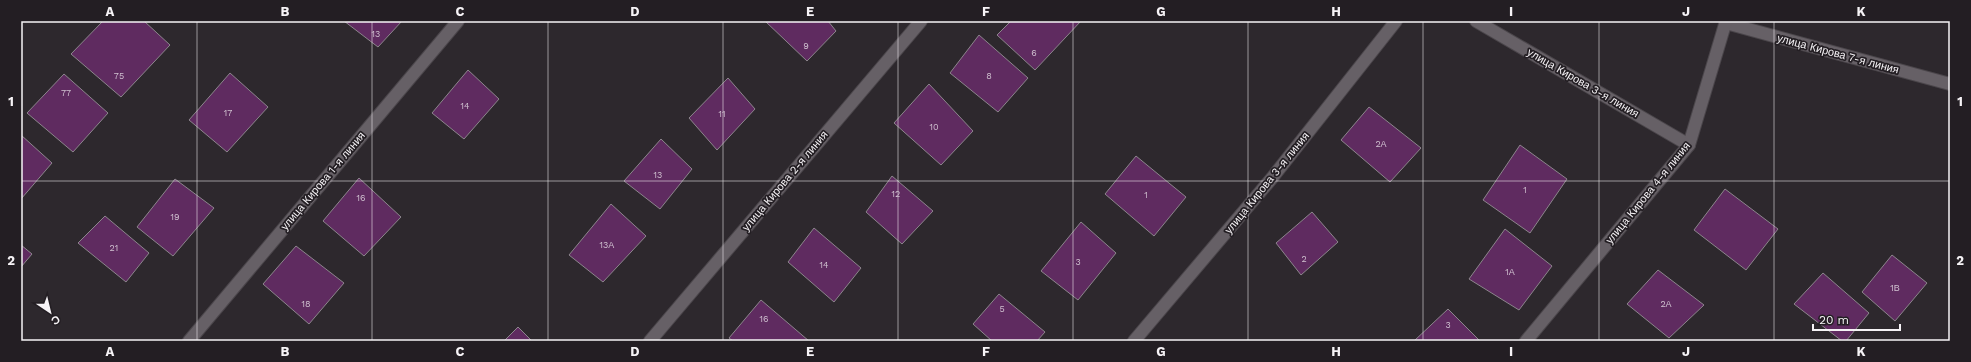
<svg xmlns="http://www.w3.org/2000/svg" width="1971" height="362" font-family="'Work Sans',sans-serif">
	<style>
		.building { fill: #5f2b60; stroke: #8c858c }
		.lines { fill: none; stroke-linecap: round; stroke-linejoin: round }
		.street-casing { stroke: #4b464b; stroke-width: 14 }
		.street { stroke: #666066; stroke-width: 12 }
		.grid { fill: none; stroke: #f6f3f6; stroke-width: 1; stroke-opacity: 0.55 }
		.labels { text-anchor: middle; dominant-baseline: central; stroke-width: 3.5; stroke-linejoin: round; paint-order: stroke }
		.number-label { font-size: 9px; fill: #d0c1d0 }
		.street-label { font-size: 11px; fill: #f6f3f6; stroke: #231e23 }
		.neatline { fill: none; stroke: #f6f3f6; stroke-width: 1.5 }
		.grid-label { font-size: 13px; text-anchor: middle; font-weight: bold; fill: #f6f3f6 }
	</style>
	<rect width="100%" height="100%" fill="#2d282d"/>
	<g class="building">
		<path d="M103 21H144L170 45 121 97 71 54Z"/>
		<path d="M344 21H402L378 47Z"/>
		<path d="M765 21H828L836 31 807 61Z"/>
		<path d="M1011 21H1081L1035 70 997 35Z"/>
		<path d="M979 35 1028 78 998 112 950 73Z"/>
		<path d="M468 70 499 99 464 139 432 113Z"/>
		<path d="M230 73 268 107 227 152 189 120Z"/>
		<path d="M64 74 108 113 73 152 27 113Z"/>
		<path d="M728 78 755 109 717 150 689 118Z"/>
		<path d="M929 84 973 131 941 165 894 123Z"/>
		<path d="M1369 107 1421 148 1390 182 1341 140Z"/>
		<path d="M21 135 52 163 21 199Z"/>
		<path d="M661 139 692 169 660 209 624 181Z"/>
		<path d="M1520 145 1567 179 1530 233 1483 200Z"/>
		<path d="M1136 156 1186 197 1154 236 1105 194Z"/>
		<path d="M892 176 933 211 902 244 866 212Z"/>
		<path d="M359 178 401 217 364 256 323 221Z"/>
		<path d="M175 179 214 208 173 256 137 227Z"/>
		<path d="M1725 189 1778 229 1746 270 1694 230Z"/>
		<path d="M611 204 646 236 603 282 569 255Z"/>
		<path d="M1312 212 1338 242 1301 275 1276 243Z"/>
		<path d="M105 216 149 253 126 282 78 243Z"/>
		<path d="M1081 222 1116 253 1078 300 1041 271Z"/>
		<path d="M814 228 861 268 834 302 788 262Z"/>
		<path d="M1505 229 1552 266 1519 310 1469 279Z"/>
		<path d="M21 245 32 254 21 267Z"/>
		<path d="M296 246 344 283 309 324 263 284Z"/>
		<path d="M1892 255 1927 283 1895 321 1862 292Z"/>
		<path d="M1658 270 1704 305 1669 338 1627 304Z"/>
		<path d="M1823 273 1869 313 1846 341H1842L1794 304Z"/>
		<path d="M999 294 1045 332 1037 341H992L973 324Z"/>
		<path d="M761 300 809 341H733L729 338Z"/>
		<path d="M1448 309 1480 341H1414Z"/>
		<path d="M518 327 532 341H504Z"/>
	</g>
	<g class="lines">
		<defs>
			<g id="street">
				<path d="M1476 21 1689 145"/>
				<path d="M1726 23 1950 84"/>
				<path d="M189 341 458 21"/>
				<path d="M650 341 921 21"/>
				<path d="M1134 341 1272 178 1396 21"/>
				<path d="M1526 341 1689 145 1726 21"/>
			</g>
		</defs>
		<use href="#street" class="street-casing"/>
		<use href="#street" class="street"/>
	</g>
	<path class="grid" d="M197 21V341M372 21V341M548 21V341M723 21V341M898 21V341M1073 21V341M1248 21V341M1423 21V341M1599 21V341M1774 21V341M21 181H1950"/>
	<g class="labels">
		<g class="number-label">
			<text x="376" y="34">13</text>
			<text x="806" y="46">9</text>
			<text x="1034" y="53">6</text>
			<text x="119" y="76">75</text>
			<text x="989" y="76">8</text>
			<text x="66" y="93">77</text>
			<text x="465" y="106">14</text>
			<text x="228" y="113">17</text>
			<text x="722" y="114">11</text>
			<text x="934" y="127">10</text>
			<text x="1381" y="144">2А</text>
			<text x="658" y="175">13</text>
			<text x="1525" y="190">1</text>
			<text x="896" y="194">12</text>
			<text x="1146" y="195">1</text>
			<text x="361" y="198">16</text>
			<text x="175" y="217">19</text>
			<text x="607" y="245">13А</text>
			<text x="114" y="248">21</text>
			<text x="1304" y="259">2</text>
			<text x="1078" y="262">3</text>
			<text x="824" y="265">14</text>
			<text x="1510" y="272">1А</text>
			<text x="1895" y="288">1В</text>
			<text x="306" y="304">18</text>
			<text x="1666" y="304">2А</text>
			<text x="1002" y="309">5</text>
			<text x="764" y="319">16</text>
			<text x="1448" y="325">3</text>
		</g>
		<g class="street-label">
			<text transform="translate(1838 54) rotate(15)">улица Кирова 7-я линия</text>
			<text transform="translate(1583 83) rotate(30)">улица Кирова 3-я линия</text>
			<text transform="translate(323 181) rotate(-50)">улица Кирова 1-я линия</text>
			<text transform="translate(785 181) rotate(-50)">улица Кирова 2-я линия</text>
			<text transform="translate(1267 183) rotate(-51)">улица Кирова 3-я линия</text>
			<text transform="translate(1648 193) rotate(-51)">улица Кирова 4-я линия</text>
		</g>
	</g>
	<rect width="1971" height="362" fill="none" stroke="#231e23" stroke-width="44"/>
	<g transform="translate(50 312) rotate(145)" stroke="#231e23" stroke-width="3" paint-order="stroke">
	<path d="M0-3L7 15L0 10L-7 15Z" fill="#f6f3f6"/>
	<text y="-6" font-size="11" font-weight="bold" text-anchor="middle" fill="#f6f3f6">С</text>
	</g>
	<path d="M1813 324v6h87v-6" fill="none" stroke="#f6f3f6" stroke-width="2"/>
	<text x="1819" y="324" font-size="12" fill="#f6f3f6" stroke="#231e23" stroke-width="3" paint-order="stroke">20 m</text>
	<rect x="22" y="22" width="1927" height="318" class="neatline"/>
	<g class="grid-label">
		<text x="110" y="16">A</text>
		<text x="285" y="16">B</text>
		<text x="460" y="16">C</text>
		<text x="635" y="16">D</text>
		<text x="810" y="16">E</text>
		<text x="986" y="16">F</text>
		<text x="1161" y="16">G</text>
		<text x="1336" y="16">H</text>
		<text x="1511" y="16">I</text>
		<text x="1686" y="16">J</text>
		<text x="1861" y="16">K</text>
		<text x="11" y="106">1</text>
		<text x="1960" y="106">1</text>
		<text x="11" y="265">2</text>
		<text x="1960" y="265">2</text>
		<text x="110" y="356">A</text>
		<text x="285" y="356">B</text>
		<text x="460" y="356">C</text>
		<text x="635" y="356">D</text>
		<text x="810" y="356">E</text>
		<text x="986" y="356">F</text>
		<text x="1161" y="356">G</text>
		<text x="1336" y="356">H</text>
		<text x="1511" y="356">I</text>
		<text x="1686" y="356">J</text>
		<text x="1861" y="356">K</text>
	</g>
</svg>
